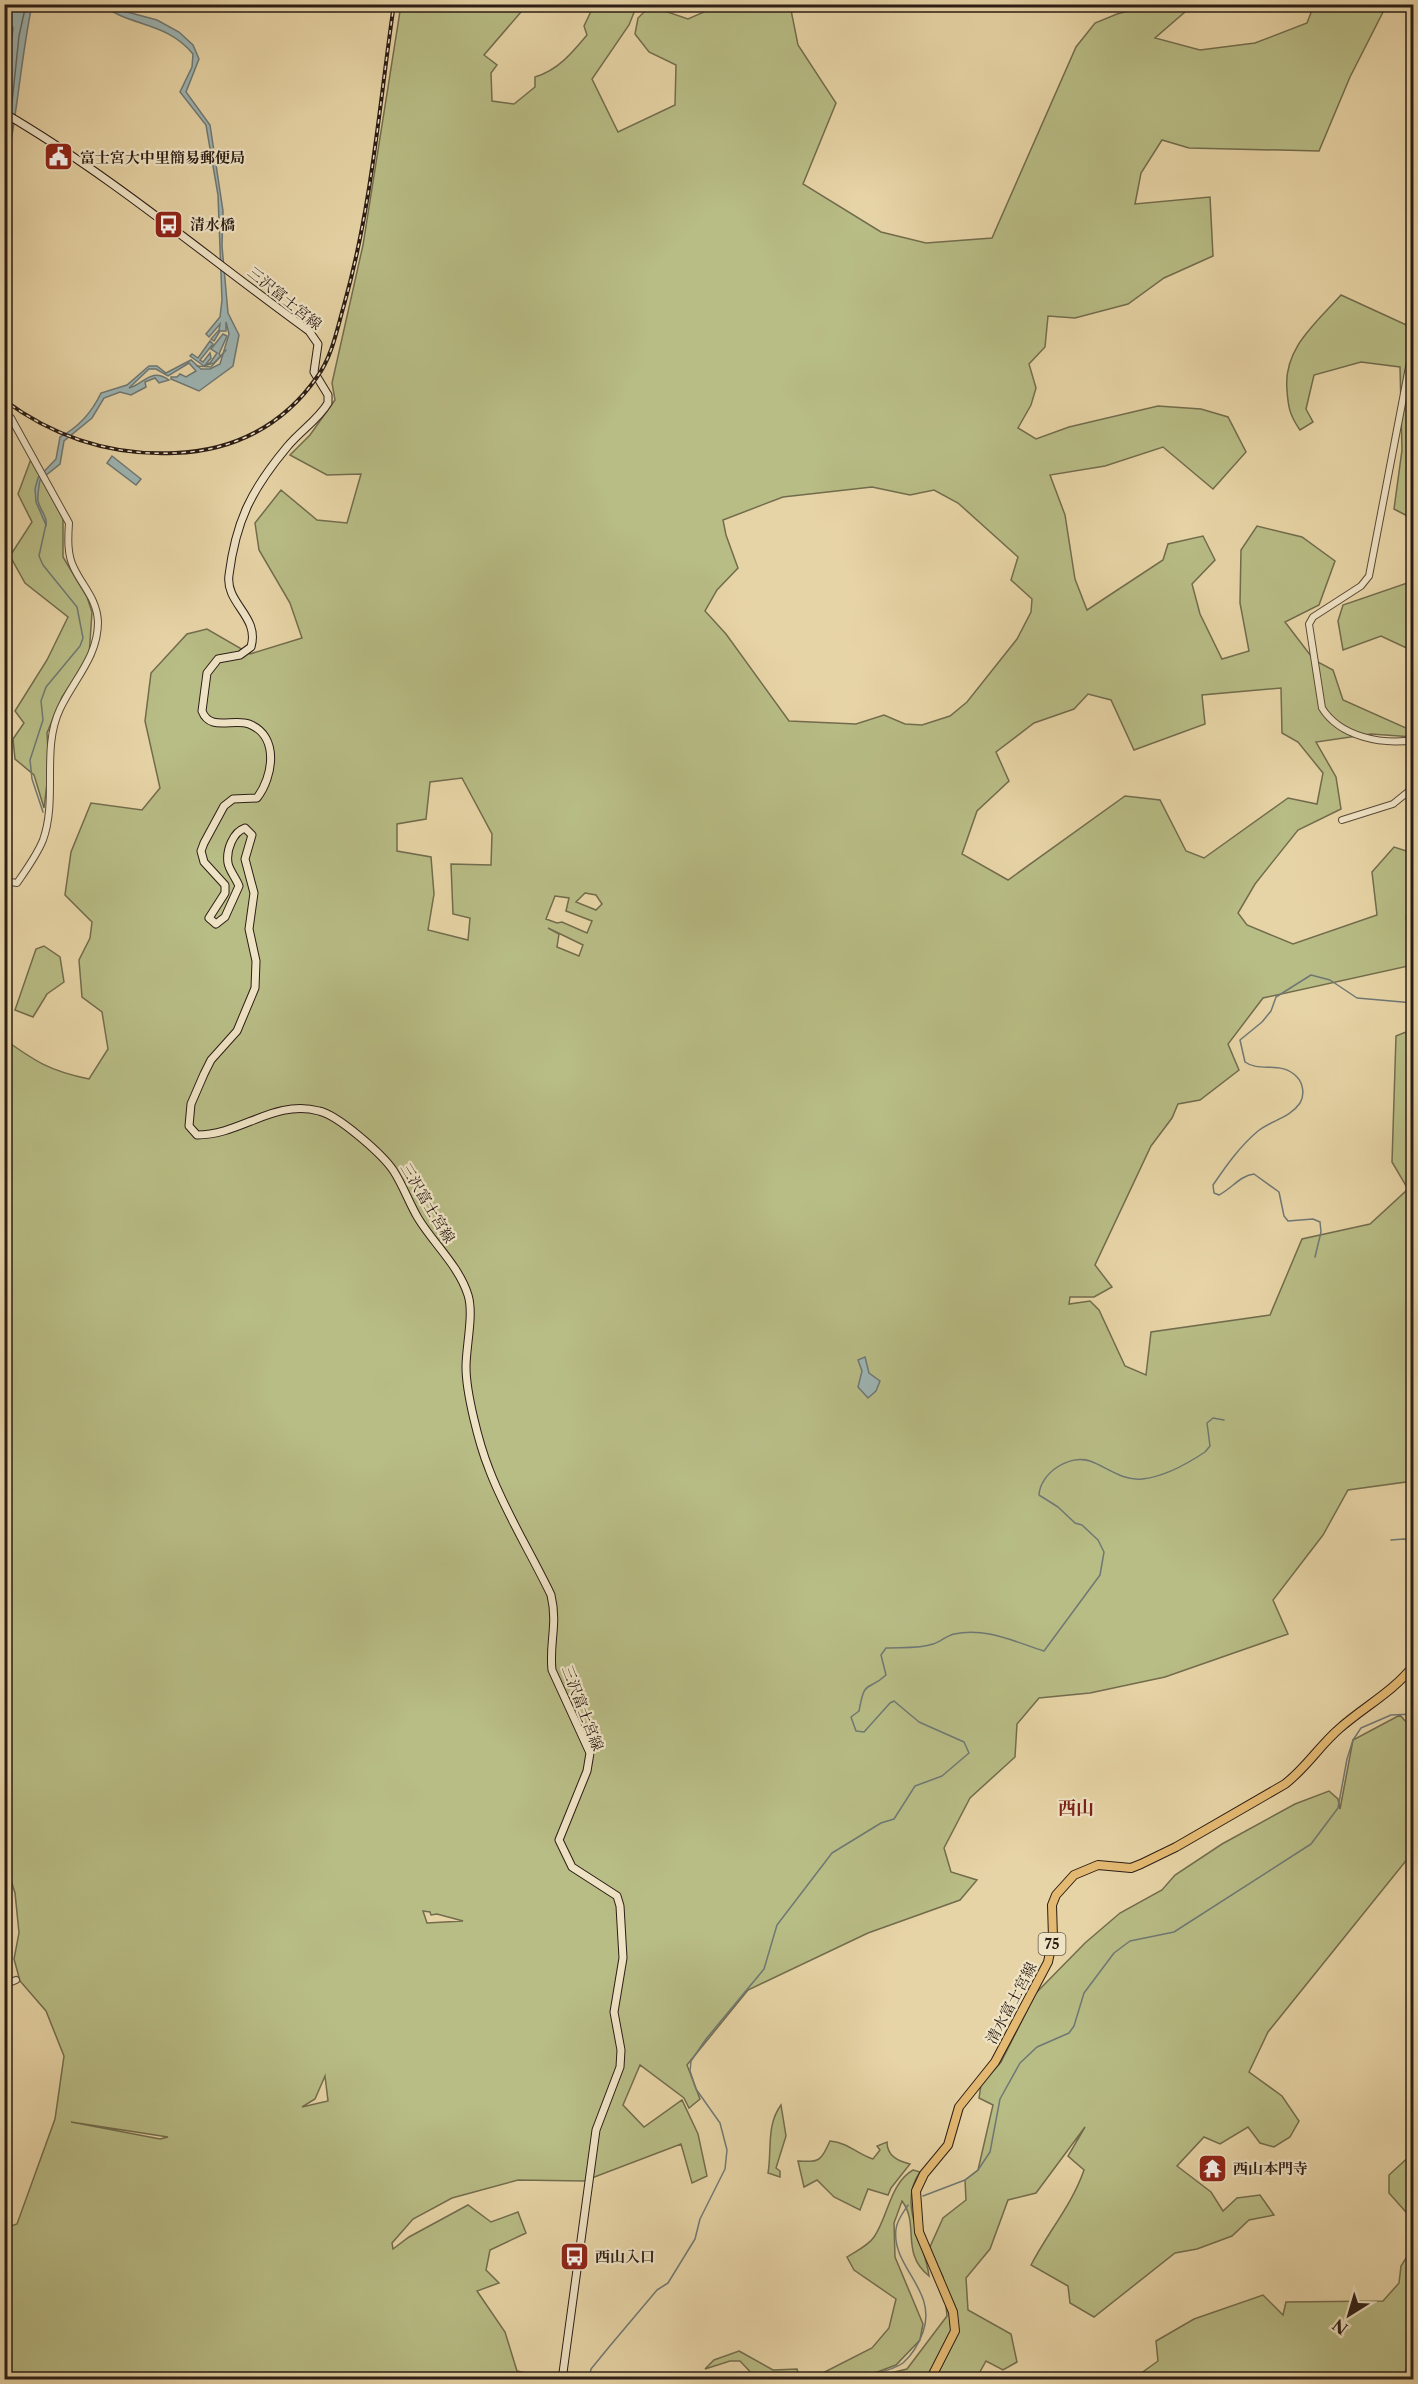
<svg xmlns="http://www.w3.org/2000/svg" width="1418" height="2384" font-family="'Libre Caslon Text','Noto Serif JP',serif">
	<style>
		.green { fill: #b8bc85; stroke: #726c4d; stroke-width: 1.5; fill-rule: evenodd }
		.water { fill: #9db5b4; stroke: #6f7874; stroke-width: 1.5 }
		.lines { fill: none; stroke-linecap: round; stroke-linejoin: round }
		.shore { stroke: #646964; stroke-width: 1.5 }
		.stream { stroke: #6f7874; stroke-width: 1.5 }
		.tertiary-casing { stroke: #5a4b39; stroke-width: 8 }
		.secondary-casing { stroke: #2b1d15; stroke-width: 9 }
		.primary-casing { stroke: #2b1d15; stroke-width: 10 }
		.tertiary { stroke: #efe3c5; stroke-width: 6 }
		.secondary { stroke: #efe3c5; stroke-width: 7 }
		.primary { stroke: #e4ba73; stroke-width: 8 }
		.rail-casing { stroke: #2b1d15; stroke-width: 4 }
		.rail { stroke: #efe3c5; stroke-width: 1.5; stroke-dasharray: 4.5; stroke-linecap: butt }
		.labels { text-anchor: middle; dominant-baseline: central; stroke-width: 4.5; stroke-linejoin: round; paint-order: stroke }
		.shield { fill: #efe3c5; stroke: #66584a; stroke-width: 1.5 }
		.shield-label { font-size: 14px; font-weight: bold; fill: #2b1d15 }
		.poi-label { font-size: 15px; font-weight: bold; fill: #2b1d15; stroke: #efe3c5; text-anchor: start }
		.street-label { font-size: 15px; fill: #2b1d15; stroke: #efe3c5 }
		.quarter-label { font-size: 18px; font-weight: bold; fill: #7a1f14; stroke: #efe3c5 }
	</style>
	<rect width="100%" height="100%" fill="#e7d4a6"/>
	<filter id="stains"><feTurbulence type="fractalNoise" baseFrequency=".00333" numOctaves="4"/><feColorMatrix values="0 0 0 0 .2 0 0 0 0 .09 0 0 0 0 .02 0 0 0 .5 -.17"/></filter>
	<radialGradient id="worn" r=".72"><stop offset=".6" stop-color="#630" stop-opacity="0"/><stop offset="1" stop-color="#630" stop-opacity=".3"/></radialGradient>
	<g class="green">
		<path d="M401 5H527L484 55 497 65 491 73 492 101 514 104 535 87V77C558 70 572 53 587 35L584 26 594 5H637L629 25 592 79 618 132 675 105 676 65 649 52 635 34 638 18 650 6 688 19 711 9 714 5H790L798 45 836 103 803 184 881 232 926 243 992 238 1076 47 1095 23 1117 14 1151 5H1193L1155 38 1200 50 1255 43 1307 23 1314 5H1383V12L1350 77 1319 151 1189 148 1162 140 1141 173 1135 204 1210 197 1213 256 1164 278 1128 304 1075 318 1048 316 1045 347 1029 364 1036 388 1031 405 1018 428 1036 439 1069 427 1158 406 1201 409 1228 417 1246 452 1213 489 1163 447 1105 466 1050 475 1065 515 1075 579 1087 610 1163 560 1168 544 1203 536 1215 560 1192 584 1200 614 1222 659 1249 651 1240 603 1241 550 1257 526 1302 537 1335 561 1319 605 1285 622 1314 660 1333 670 1343 700 1408 729 1413 727V737L1371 734 1316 742 1336 777 1341 809 1298 830 1255 884 1238 913 1247 925 1293 944 1377 915 1372 872 1394 847 1413 853V879L1406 918 1413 921V965L1263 998 1228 1044 1239 1070 1200 1100 1178 1104 1172 1118 1151 1146 1095 1265 1112 1287 1094 1297H1070L1069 1304 1090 1301 1099 1310 1125 1366 1146 1375 1151 1332 1270 1315 1302 1239 1370 1224 1408 1189 1392 1162 1396 1036 1413 1029V1481L1348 1490 1323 1535 1273 1600 1288 1634 1165 1677 1090 1693 1039 1698 1017 1724 1015 1757 970 1798 944 1848 951 1872 977 1880 960 1900 868 1933 748 1990 687 2065 700 2099 689 2108 684 2098 640 2065 623 2105 644 2127 682 2100 698 2134 707 2176 692 2183 681 2144 584 2181 518 2180 452 2198 413 2219 392 2243 393 2249 409 2237 468 2205 491 2222 518 2212 526 2233 490 2250 486 2270 499 2283 477 2291 505 2332 517 2371 554 2379H5V2228L17 2224 55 2119 64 2056 46 2011 20 1981 14 1959 19 1933 15 1893 5 1862 4 1039C36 1062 50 1071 89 1079L108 1049 102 1012 82 997 79 960 90 938 92 922 65 895 71 852 91 803 142 810 160 788 145 721 151 673 187 634 207 629 250 654 302 638 290 603 259 550 255 523 281 490 317 520 347 523 361 474 327 475 290 455 310 435 335 400 332 383 363 245ZM872 487 910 495 934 490 958 503 1018 557 1011 580 1032 599 1031 612 1017 639 967 702 950 716 922 725 905 724 884 715 856 724 789 721 726 634 705 611 717 590 738 568 726 535 723 520 783 497ZM1281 688 1282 733 1298 742 1323 773 1317 804 1288 798 1204 858 1186 851 1160 800 1125 796 1008 880 962 854 977 811 1009 781 996 752 1034 723 1074 709 1088 694 1111 700 1134 750 1205 724 1202 695ZM462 778 492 834 491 865 451 864 453 914 470 918 468 940 428 930 434 894 431 857 397 851V824L426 819 430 782ZM585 893 596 895 602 904 596 910 576 902ZM555 896 569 898 566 911 592 921 587 933 562 922 557 923 546 919ZM548 928 583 945 579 956 557 947 559 934ZM423 1911 430 1912 431 1915 437 1914 463 1921 427 1923ZM325 2076 328 2101 302 2107 315 2099ZM71 2122 168 2137 160 2139Z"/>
		<path d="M1341 295 1413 328V519L1394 509 1402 450 1400 367 1361 362 1314 375 1306 409 1313 422 1300 430C1290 416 1288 407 1287 390 1283 349 1315 324 1341 295Z"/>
		<path d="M31 459 63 519V557L87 597 92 612 89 656 62 697 47 733 49 767 44 808 34 775 15 759 13 739 24 723 15 711 47 660 68 617 25 583 10 556 32 522 18 494Z"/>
		<path d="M1413 581V651L1381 636 1343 650 1338 621 1343 605Z"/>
		<path d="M44 946 60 957 64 982 47 994 33 1017 15 1010 36 949Z"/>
		<path d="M1400 1715 1413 1730V1852L1268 2032 1249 2072 1282 2096 1299 2121 1290 2137 1274 2147 1260 2143 1248 2127 1220 2144 1204 2137 1177 2166 1211 2192 1223 2211 1237 2198 1260 2195 1274 2215 1249 2220 1232 2236 1197 2249 1175 2253 1094 2317 1070 2303 1068 2286 1031 2265C1048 2232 1072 2205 1084 2170L1068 2156 1085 2127 1036 2193 1008 2200 990 2249 966 2278 968 2310 1011 2334 1017 2362 1003 2370 986 2361 976 2379 885 2380 886 2374 907 2369 947 2316 943 2277 929 2249 943 2218 966 2200 965 2180 978 2170 993 2105 979 2098 981 2085 1001 2062 1036 1993 1085 1943 1120 1913 1162 1890 1175 1875 1222 1844 1295 1804 1329 1791 1338 1799 1340 1809 1353 1740Z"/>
		<path d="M781 2105 786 2136 776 2168 780 2171V2177L768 2173C772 2151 766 2125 781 2105Z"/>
		<path d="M830 2141C849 2143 857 2154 873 2159L880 2150 877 2146 887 2142C887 2156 898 2161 910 2164L891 2188 888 2195 868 2189 860 2210 834 2197 817 2180 804 2187 798 2161C820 2162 820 2162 830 2141Z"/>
		<path d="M1413 2153V2220L1389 2193V2175Z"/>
		<path d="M913 2170 920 2172C897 2204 925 2242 929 2276 900 2253 920 2225 902 2201L894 2223 895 2257 923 2324 920 2340 896 2365 880 2371 855 2379 809 2380 872 2348 889 2328 896 2299 854 2270 847 2257C856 2251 868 2246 874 2237 888 2217 890 2183 913 2170Z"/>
		<path d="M1413 2247V2352L1409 2359 1403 2379H1133L1158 2361 1156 2341 1194 2319 1263 2295 1283 2315 1286 2302 1383 2301 1399 2283 1401 2266Z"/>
		<path d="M739 2351 773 2370 797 2369 800 2379H757L740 2361H730L705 2369 714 2360Z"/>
	</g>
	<g class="water">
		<path d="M8 5H32C20 62 17 121 4 179V39Z"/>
		<path d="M101 5 157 20 179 32 193 45 199 59 186 92 210 125 223 211 222 246 228 313 239 335 233 366 199 391 171 379V377H177L180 374 186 377 196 371 189 363 168 376 156 369H149L129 388C144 384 151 367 169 380L159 383 155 378 145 382 146 387 131 395 120 392 104 398 92 418 64 441 60 464 40 480C39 487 37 494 38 501 40 511 48 516 46 525L36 502 35 489 38 478 56 459 60 437C79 427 92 412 101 393L127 385 149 366H157L166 373 191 360 201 369H210L220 364 229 334 226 322V331H220L214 341 211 339 219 330 220 324 209 337 206 334 220 317 222 300 218 195 206 125 180 92 192 67 193 54C167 22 132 27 101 5Z"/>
		<path d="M223 334 227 336 219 354 221 356 214 363 204 366 190 356 192 354 198 358 210 341 213 344 200 360 203 362 210 353 211 358 206 364 210 363 217 353 211 349Z"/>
		<path d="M112 456 141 479 136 485 107 463Z"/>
		<path d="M865 1357 869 1373 880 1381 876 1391 868 1398 858 1387 862 1371 858 1360Z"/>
	</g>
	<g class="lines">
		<g class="shore">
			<path d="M4 25H11L13 28 4 105"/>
			<path d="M11 112 19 36 26 4"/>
		</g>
		<g class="stream">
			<path d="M197 366 211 367 226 350"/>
			<path d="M43 812 32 779 30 760 43 720 41 701 46 687 80 646 83 638 77 607 43 565 39 556 46 524"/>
			<path d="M1315 1257 1321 1232 1320 1222 1313 1219 1288 1221 1284 1216 1279 1192 1254 1174C1241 1175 1231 1189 1219 1195L1214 1193 1213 1185C1226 1166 1240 1146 1258 1131 1272 1120 1290 1118 1300 1103 1305 1095 1303 1083 1297 1077 1281 1060 1260 1073 1245 1062L1240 1040 1262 1022 1271 1011 1276 997 1311 975 1330 980 1357 998 1414 1003"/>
			<path d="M1391 1540 1404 1539 1414 1542"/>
			<path d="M923 2196 965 2180 978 2170 990 2152 1000 2099 1020 2063 1037 2047 1069 2033 1074 2026 1084 1993 1114 1953 1130 1941 1174 1932 1311 1844 1338 1808 1347 1759 1353 1740 1361 1728 1391 1715 1414 1714"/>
			<path d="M589 2380 591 2369 609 2347 657 2290 668 2283 695 2239 700 2219 725 2169 727 2150 720 2123 696 2089 690 2071 691 2061 706 2039 764 1969 777 1925 832 1853 881 1823 894 1819 915 1786 942 1776 969 1753 964 1742 919 1722 894 1701 890 1703 864 1732 856 1731 851 1717 859 1711C865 1677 867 1693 886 1675L881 1655 886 1648C901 1647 919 1649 933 1644 940 1642 946 1636 954 1634 986 1627 1015 1642 1044 1651L1100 1575 1104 1552 1098 1540 1082 1525 1075 1523 1058 1507 1039 1495C1040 1474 1068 1454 1090 1461 1107 1467 1122 1481 1142 1479 1163 1477 1187 1464 1205 1452L1210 1446 1207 1423 1213 1418 1224 1420"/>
			<path d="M856 2380C871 2372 889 2373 903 2363 912 2355 919 2343 923 2332 938 2290 891 2267 896 2229 897 2220 903 2213 908 2205"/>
		</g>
		<defs>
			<g id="tertiary">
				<path d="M1414 341 1369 576 1361 586 1313 617 1309 624 1322 708C1340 737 1382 745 1414 740"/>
				<path d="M1342 820 1393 804 1414 787"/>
				<path d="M4 881 17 883C26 870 37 855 43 840 58 798 41 749 60 709 74 679 98 657 98 622 97 599 83 587 74 568 67 555 68 537 69 523L11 418"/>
				<path d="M4 1985 16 1980"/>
			</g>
			<path id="secondary" d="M4 113C112 176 208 258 309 331L318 344 314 372 328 395V403C318 420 300 431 287 447 252 489 236 520 229 575 225 604 260 616 251 647L240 655 218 659 207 673 202 711C210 732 233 718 249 724 280 736 273 777 257 798L233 799 224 806 204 843 201 851 204 862 225 885V893L209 918 216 924 225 917 239 886C236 878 229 870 228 863 226 850 233 832 245 828L252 835 245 859 254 893 249 929 256 961 255 988 237 1031 211 1060 204 1074 191 1104 189 1126 197 1135C241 1135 274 1099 319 1111 338 1115 382 1154 393 1170 403 1185 409 1203 418 1218 433 1243 459 1266 468 1295 474 1314 466 1346 466 1367 466 1393 479 1444 489 1469 505 1512 531 1553 551 1595 558 1625 549 1642 552 1670L590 1753 587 1771 559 1840 572 1867 617 1896 620 1906 623 1958 614 2012 621 2050 620 2067 596 2130 562 2380"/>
			<path id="primary" d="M930 2380 955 2331 953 2312 919 2232 916 2191 924 2174 948 2145 959 2107 995 2062 1048 1962 1053 1938 1052 1905 1056 1895 1074 1875 1098 1865 1131 1868 1141 1864 1176 1847 1285 1784C1306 1768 1320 1745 1340 1728 1365 1706 1393 1692 1414 1665"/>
		</defs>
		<use href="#tertiary" class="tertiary-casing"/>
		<use href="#secondary" class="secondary-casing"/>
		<use href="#primary" class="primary-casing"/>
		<use href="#tertiary" class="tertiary"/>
		<use href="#secondary" class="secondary"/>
		<use href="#primary" class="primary"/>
		<defs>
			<path id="rail" d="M4 400C54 437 112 456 175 453 233 451 283 426 317 377 332 357 337 329 344 305 372 206 379 106 394 4"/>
		</defs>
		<use href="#rail" class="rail-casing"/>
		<use href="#rail" class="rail"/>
	</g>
	<defs>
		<symbol id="civic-square" viewBox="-11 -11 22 22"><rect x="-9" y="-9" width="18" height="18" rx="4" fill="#8f2418" stroke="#efe3c5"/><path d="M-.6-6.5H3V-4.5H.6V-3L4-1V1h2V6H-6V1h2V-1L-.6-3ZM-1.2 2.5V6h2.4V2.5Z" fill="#fff"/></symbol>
		<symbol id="bus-square" viewBox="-11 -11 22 22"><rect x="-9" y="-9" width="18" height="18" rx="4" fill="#8f2418" stroke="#efe3c5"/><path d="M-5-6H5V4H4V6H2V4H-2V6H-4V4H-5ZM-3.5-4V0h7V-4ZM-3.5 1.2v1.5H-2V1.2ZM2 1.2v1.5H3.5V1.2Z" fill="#fff"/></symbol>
		<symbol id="temple-square" viewBox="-11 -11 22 22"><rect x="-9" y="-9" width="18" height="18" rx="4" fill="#8f2418" stroke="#efe3c5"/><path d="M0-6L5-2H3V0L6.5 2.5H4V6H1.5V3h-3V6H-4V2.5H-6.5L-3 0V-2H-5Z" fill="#fff"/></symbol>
	</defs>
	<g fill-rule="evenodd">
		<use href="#civic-square" x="42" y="140" width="33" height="33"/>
		<use href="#bus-square" x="152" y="208" width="33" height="33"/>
		<use href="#temple-square" x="1196" y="2152" width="33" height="33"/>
		<use href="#bus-square" x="558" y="2240" width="33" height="33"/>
	</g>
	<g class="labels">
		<rect class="shield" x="1038.5" y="1933" width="27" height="22" rx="4.5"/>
		<g class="shield-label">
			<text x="1052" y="1944">75</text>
		</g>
		<g class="poi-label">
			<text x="80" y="157">富士宮大中里簡易郵便局</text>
			<text x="190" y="224">清水橋</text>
			<text x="1233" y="2168">西山本門寺</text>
			<text x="595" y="2256">西山入口</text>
		</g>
		<g class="street-label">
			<text transform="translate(285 298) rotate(39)">三沢富士宮線</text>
			<text transform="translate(428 1203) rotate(59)">三沢富士宮線</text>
			<text transform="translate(583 1708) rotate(69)">三沢富士宮線</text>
			<text transform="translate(1011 2003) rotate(-62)">清水富士宮線</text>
		</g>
		<g class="quarter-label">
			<text x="1076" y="1808">西山</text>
		</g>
	</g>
	<rect width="1418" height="2384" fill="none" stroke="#e7d4a6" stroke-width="24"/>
	<rect x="6" y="6" width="1406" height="2372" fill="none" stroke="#2b1d15" stroke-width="3"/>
	<rect x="12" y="12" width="1394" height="2360" fill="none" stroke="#2b1d15" stroke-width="1.5"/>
	<g transform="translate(1349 2315) rotate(217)" stroke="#efe3c5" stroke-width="4.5" paint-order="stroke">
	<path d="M0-4.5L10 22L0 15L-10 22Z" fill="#2b1d15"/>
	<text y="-9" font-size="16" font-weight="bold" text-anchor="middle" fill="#2b1d15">N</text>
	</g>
	<rect width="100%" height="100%" filter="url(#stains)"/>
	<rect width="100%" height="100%" fill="url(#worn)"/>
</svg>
